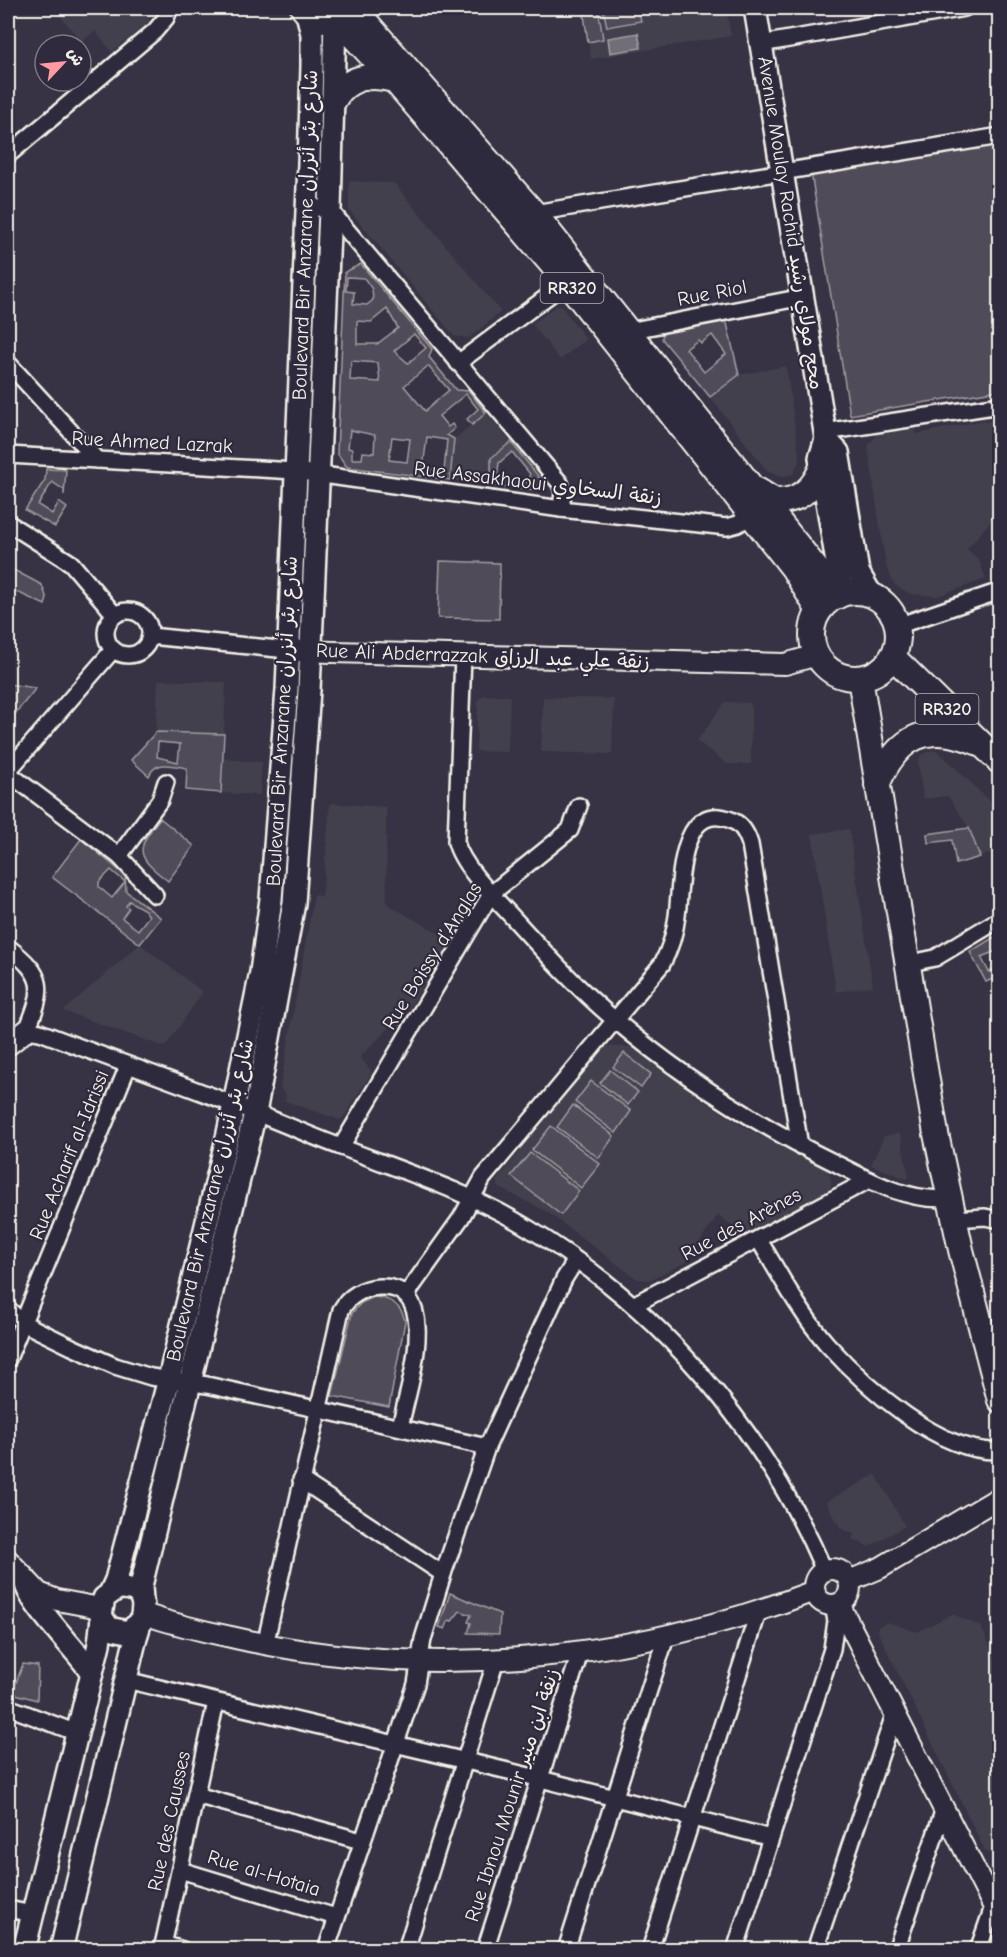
<svg xmlns="http://www.w3.org/2000/svg" width="1007" height="1957" font-family="'Comic Neue','Playpen Sans Arabic',sans-serif">
	<style>
		.built { fill: #433f4e }
		.green { fill: #504b59; stroke: #a29ea0; stroke-width: 1.5; fill-rule: evenodd }
		.water { fill: #726e77; stroke: #a6a2a4; stroke-width: 1.5 }
		.lines { fill: none; stroke-linecap: round; stroke-linejoin: round }
		.minor-casing { stroke: #f4f1e8; stroke-width: 20 }
		.tertiary-casing { stroke: #f4f1e8; stroke-width: 24 }
		.secondary-casing { stroke: #f4f1e8; stroke-width: 26 }
		.primary-casing { stroke: #f4f1e8; stroke-width: 28 }
		.minor { stroke: #2f2a3d; stroke-width: 15 }
		.tertiary { stroke: #2f2a3d; stroke-width: 20 }
		.secondary { stroke: #2f2a3d; stroke-width: 21 }
		.primary { stroke: #2f2a3d; stroke-width: 24 }
		.labels { text-anchor: middle; dominant-baseline: central; stroke-width: 4.5; stroke-linejoin: round; paint-order: stroke }
		.shield { fill: #2f2a3d; stroke: #b9b5b5; stroke-width: 1.5 }
		.shield-label { font-size: 18px; font-weight: bold; fill: #f4f1e8 }
		.street-label { font-size: 20px; fill: #f4f1e8; stroke: #2f2a3d }
	</style>
	<rect width="100%" height="100%" fill="#373244"/>
	<filter id="ink" filterUnits="userSpaceOnUse"><feTurbulence type="fractalNoise" baseFrequency=".0167" numOctaves="2"/><feDisplacementMap in="SourceGraphic" scale="12" xChannelSelector="R" yChannelSelector="G"/><feConvolveMatrix kernelMatrix="1 2 1 2 8 2 1 2 1" color-interpolation-filters="sRGB"/></filter>
	<g filter="url(#ink)">
		<g class="built">
			<path d="M53 8 143 9 150 21 112 52 95 31 82 42Z"/>
			<path d="M583 8H726L731 36 591 59Z"/>
			<path d="M349 181 394 183 501 312 469 338 454 336 349 210Z"/>
			<path d="M556 306H561L586 339 560 360 532 324Z"/>
			<path d="M786 366 800 460 793 474 780 477 767 471 710 397 739 375Z"/>
			<path d="M486 413 511 442 491 459V485L450 480 454 439Z"/>
			<path d="M984 420 985 422 999 420V511L967 549 979 560 986 579 938 596 910 594 895 585 886 567 868 447 870 443 877 435 915 429 917 434Z"/>
			<path d="M158 680 226 682 224 734 156 732Z"/>
			<path d="M484 695 510 696 508 752 476 751 478 699Z"/>
			<path d="M543 697 614 699 612 754 541 752Z"/>
			<path d="M725 702 751 703V764H727L697 741Z"/>
			<path d="M932 750 939 752 999 810V851L980 857 969 828 948 796 923 799 918 763 921 755Z"/>
			<path d="M223 759 262 762 260 795 221 793Z"/>
			<path d="M330 803 386 807 387 904 451 940 410 1007 360 1057 372 1072 344 1117 340 1120 285 1101 286 1095 280 1088 314 895 322 896Z"/>
			<path d="M849 829 873 986 836 992 812 834Z"/>
			<path d="M140 944 203 992 165 1047 63 1011Z"/>
			<path d="M602 1046 632 1047 701 1099 746 1128 827 1170 831 1178V1187L827 1192 743 1234 718 1215 686 1262 650 1280 637 1279 547 1212 498 1187 496 1181Z"/>
			<path d="M900 1133 909 1177 907 1179 871 1165 884 1136Z"/>
			<path d="M876 1474 905 1526 869 1547 852 1539 854 1534 841 1529 826 1502Z"/>
			<path d="M952 1614 981 1626 999 1668V1682L992 1700 999 1704 1000 1851 991 1854 985 1851 877 1630 879 1626 888 1622 917 1632Z"/>
		</g>
		<g class="green">
			<path d="M583 8H598L603 39 588 42Z"/>
			<path d="M603 8H638L641 21 607 27Z"/>
			<path d="M999 141V390L850 415 811 172Z"/>
			<path d="M361 264 432 349 429 357 456 390 469 391 486 413 472 425 467 419 478 409 466 394 439 416 448 427 452 424 455 428 447 435 454 439 450 480 347 467 337 453 345 272ZM347 277 364 278 372 289 373 300 367 305 353 304 354 292 346 291ZM387 309 398 328 377 344H357V321L371 322ZM414 334 426 348 408 363 394 351ZM351 361 378 363 380 382 350 380ZM428 366 449 390 425 411 404 386ZM350 430 375 435 374 453 363 452 362 459H352V449L348 448ZM392 437 410 439 407 462 389 460ZM427 437 447 440 444 471 423 468Z"/>
			<path d="M726 319 739 375 710 397 662 339 663 331ZM712 335 726 354 704 372 686 349 698 340 701 343Z"/>
			<path d="M511 442 542 481 537 490 491 485V458ZM512 452 530 474 527 482 497 479 499 463Z"/>
			<path d="M46 469 66 470 64 495V490L52 482 38 505 52 514 59 502 67 508 55 527 25 510 45 480Z"/>
			<path d="M440 561 500 563 499 619 438 618Z"/>
			<path d="M8 567 42 585 47 599 45 605 8 588Z"/>
			<path d="M8 684 36 688 15 714H8Z"/>
			<path d="M156 732 224 734 221 793 186 790 187 768C173 766 155 759 149 776L131 760ZM158 742 180 744 178 762 157 757Z"/>
			<path d="M160 818 194 846 168 881C135 856 135 850 160 818Z"/>
			<path d="M969 828 980 857 956 864 952 840 928 843 927 834Z"/>
			<path d="M81 839 125 875 126 891 161 918 140 944 52 877ZM111 870 125 882 112 898 99 887V882ZM129 901 145 910 149 916 138 930 122 918 129 908 126 906Z"/>
			<path d="M996 936H999V950L981 957 989 972 999 967V976L986 982 970 952Z"/>
			<path d="M624 1053 651 1074 641 1088 613 1067Z"/>
			<path d="M610 1070 638 1092 628 1105 600 1083Z"/>
			<path d="M591 1081 631 1111 616 1133 575 1102Z"/>
			<path d="M573 1105 614 1136 599 1158 557 1127Z"/>
			<path d="M551 1126 600 1164 581 1188 532 1150Z"/>
			<path d="M530 1153 579 1191 561 1215 511 1176Z"/>
			<path d="M374 1297C391 1298 401 1305 405 1321L389 1407 332 1396 352 1313 361 1303Z"/>
			<path d="M450 1593 500 1614 499 1634 468 1633 471 1623 468 1622 471 1615 460 1611 452 1621 449 1620 445 1629 439 1627Z"/>
			<path d="M23 1664 38 1666 37 1700 12 1693Z"/>
		</g>
		<path class="water" d="M638 33 641 48 610 53 608 38Z"/>
		<g class="lines">
			<defs>
				<g id="minor">
					<path d="M761 44 965 8"/>
					<path d="M8 155 155 31 166 18 170 8"/>
					<path d="M307 206 330 210 560 483 563 492 561 509"/>
					<path d="M534 213 1000 136"/>
					<path d="M628 331 803 297"/>
					<path d="M8 363 97 460"/>
					<path d="M458 363 567 282"/>
					<path d="M825 432 1000 405"/>
					<path d="M8 455 295 471 561 509 727 527 738 524 750 516"/>
					<path d="M8 523 71 563 115 615"/>
					<circle cx="128" cy="633" r="22"/>
					<path d="M897 626 1000 591"/>
					<path d="M150 636 288 650"/>
					<path d="M463 656 456 842C462 867 498 901 516 921 547 955 579 990 615 1020 682 1077 756 1124 835 1163 870 1181 910 1203 950 1198"/>
					<path d="M8 771 113 650"/>
					<path d="M8 773 119 856 155 895"/>
					<path d="M119 856 160 800 166 782"/>
					<path d="M8 947C45 976 45 987 27 1030L40 1032C105 1057 171 1080 235 1105 271 1118 306 1134 341 1147 403 1171 466 1191 523 1225 657 1304 763 1428 824 1570"/>
					<path d="M906 964 935 958 1000 919"/>
					<path d="M341 1147 491 894 570 830 579 806"/>
					<path d="M954 1219 985 1217 1000 1220"/>
					<path d="M759 1240C780 1275 800 1313 827 1344 865 1386 939 1454 1000 1451"/>
					<path d="M406 1295 461 1218 483 1178 662 964C670 949 675 933 677 916 681 887 678 799 731 820 742 824 747 834 750 844L800 1146"/>
					<path d="M633 1305 869 1180"/>
					<path d="M8 1309 23 1323 72 1347 115 1366 151 1377 207 1385 487 1447"/>
					<path d="M8 1359 128 1066"/>
					<path d="M301 1480 443 1574"/>
					<path d="M265 1645 341 1310C349 1296 363 1288 379 1287 445 1283 407 1392 400 1427"/>
					<path d="M126 1680 529 1776 771 1838"/>
					<path d="M8 1707 77 1733"/>
					<path d="M196 1795 361 1841"/>
					<path d="M180 1870 336 1917"/>
					<path d="M8 1909 32 1914"/>
					<path d="M163 1944 183 1950"/>
					<path d="M162 1950 216 1702"/>
					<path d="M326 1950 416 1684 423 1639 443 1574 487 1447 564 1279 576 1260"/>
					<path d="M406 1950 496 1660"/>
					<path d="M485 1950 580 1653"/>
					<path d="M566 1950 666 1637"/>
					<path d="M650 1950 758 1613"/>
					<path d="M735 1950 832 1649 836 1621 833 1605"/>
					<path d="M815 1950 895 1712"/>
					<path d="M896 1950 944 1809"/>
					<path d="M978 1950 993 1907"/>
				</g>
				<g id="tertiary">
					<path d="M296 651 785 664 817 655"/>
					<path d="M8 1045 27 1030"/>
					<path d="M8 1560 39 1593 57 1600 100 1608"/>
					<circle cx="832" cy="1587" r="18"/>
					<path d="M849 1581 880 1568 1000 1497"/>
					<path d="M839 1604 1000 1919"/>
					<path d="M144 1614C173 1624 202 1631 231 1637 426 1682 628 1662 814 1591"/>
				</g>
				<g id="secondary">
					<path d="M755 8 825 432 826 439 820 458 842 594"/>
					<path d="M826 439 838 452 858 572 872 596"/>
					<path d="M25 1579C24 1599 79 1652 92 1673"/>
					<path d="M111 1591 116 1580 169 1379 227 1138 261 972 271 899 287 689 309 163 312 66V34L307 13"/>
					<path d="M142 1600 141 1586 255 1113 294 903 309 690 330 210 335 19"/>
					<path d="M24 1950 99 1644 102 1618"/>
					<path d="M61 1950 136 1637C142 1618 154 1586 118 1588L104 1598 101 1616 109 1628 127 1632 141 1622"/>
				</g>
				<g id="primary">
					<path d="M303 8C315 24 336 24 350 9"/>
					<path d="M357 8 365 21 534 213 838 596"/>
					<path d="M337 19 394 80 567 282 793 568 819 611"/>
					<path d="M334 100C347 77 369 73 394 80"/>
					<path d="M757 490 775 501C799 502 813 489 822 467"/>
					<circle cx="855" cy="635" r="43"/>
					<path d="M893 657 1000 762"/>
					<path d="M860 678 936 1134 961 1250 1000 1400"/>
					<path d="M877 785C897 737 927 721 976 742"/>
				</g>
			</defs>
			<use href="#minor" class="minor-casing"/>
			<use href="#tertiary" class="tertiary-casing"/>
			<use href="#secondary" class="secondary-casing"/>
			<use href="#primary" class="primary-casing"/>
			<use href="#minor" class="minor"/>
			<use href="#tertiary" class="tertiary"/>
			<use href="#secondary" class="secondary"/>
			<use href="#primary" class="primary"/>
		</g>
	</g>
	<g class="labels">
		<g class="shield">
			<rect x="540.5" y="273" width="63" height="30" rx="4.5"/>
			<rect x="915.5" y="694" width="63" height="30" rx="4.5"/>
		</g>
		<g class="shield-label">
			<text x="572" y="288">RR320</text>
			<text x="947" y="709">RR320</text>
		</g>
		<g class="street-label">
			<text transform="translate(791 223) rotate(81)">Avenue Moulay Rachid محج مولاي رشيد</text>
			<text transform="translate(305 235) rotate(-88)">Boulevard Bir Anzarane شارع بئر أنزران</text>
			<text transform="translate(712 293) rotate(-11)">Rue Riol</text>
			<text transform="translate(152 442) rotate(3)">Rue Ahmed Lazrak</text>
			<text transform="translate(538 483) rotate(7)">Rue Assakhaoui زنقة السخاوي</text>
			<text transform="translate(483 656) rotate(2)">Rue Ali Abderrazzak زنقة علي عبد الرزاق</text>
			<text transform="translate(282 721) rotate(-87)">Boulevard Bir Anzarane شارع بئر أنزران</text>
			<text transform="translate(432 956) rotate(-58)">Rue Boissy d’Anglas</text>
			<text transform="translate(69 1155) rotate(-68)">Rue Acharif al-Idrissi</text>
			<text transform="translate(210 1200) rotate(-77)">Boulevard Bir Anzarane شارع بئر أنزران</text>
			<text transform="translate(741 1224) rotate(-28)">Rue des Arènes</text>
			<text transform="translate(512 1795) rotate(-72)">Rue Ibnou Mounir زنقة ابن منير</text>
			<text transform="translate(169 1821) rotate(-78)">Rue des Causses</text>
			<text transform="translate(264 1873) rotate(17)">Rue al-Hotaia</text>
		</g>
	</g>
	<rect width="1007" height="1957" fill="none" stroke="#2f2a3d" stroke-width="30"/>
	<rect x="15" y="15" width="977" height="1927" fill="none" stroke="#f4f1e8" stroke-width="2" filter="url(#ink)"/>
	<g transform="translate(63 63) rotate(64)"><circle r="28" fill="#2f2a3d" stroke="#7e7a81" stroke-width="1.5"/>
	<path d="M0-4.5L10 22L0 15L-10 22Z" fill="#ff9aa2"/>
	<text y="-9" font-size="16" font-weight="bold" text-anchor="middle" fill="#f4f1e8">ش</text>
	</g>
</svg>
